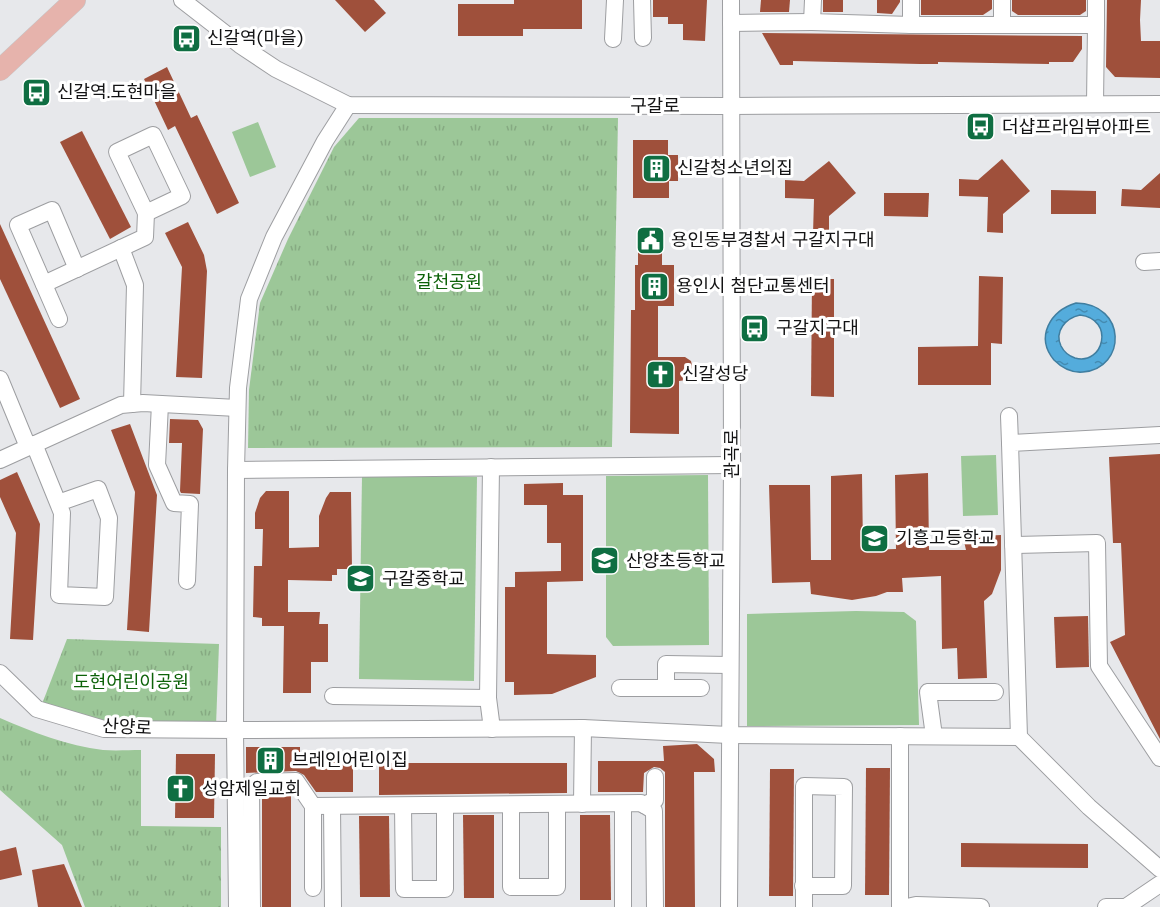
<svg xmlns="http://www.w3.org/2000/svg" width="1160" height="907" font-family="'DM Sans','Noto Sans KR',sans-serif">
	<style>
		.park { fill: url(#park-tufts) }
		.garden { fill: #9cc798 }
		.water { fill: url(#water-ripples); stroke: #407ea0; stroke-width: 1.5; fill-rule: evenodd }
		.building { fill: #9f503b }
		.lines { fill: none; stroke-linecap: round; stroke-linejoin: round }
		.minor-casing { stroke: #9d9ea1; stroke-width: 18 }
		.major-casing { stroke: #c6c6c7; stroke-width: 22 }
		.minor { stroke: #fff; stroke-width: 16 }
		.major { stroke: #e6b3ac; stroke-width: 21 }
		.labels { text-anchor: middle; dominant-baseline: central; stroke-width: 6; stroke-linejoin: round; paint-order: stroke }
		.poi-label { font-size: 18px; fill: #131314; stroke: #fff; text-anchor: start }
		.street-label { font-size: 18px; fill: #131314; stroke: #fff }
		.park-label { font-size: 18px; fill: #0d6209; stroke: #fff }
	</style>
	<defs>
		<pattern id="park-tufts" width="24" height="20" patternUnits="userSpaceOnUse" patternTransform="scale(1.5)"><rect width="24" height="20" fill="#9cc798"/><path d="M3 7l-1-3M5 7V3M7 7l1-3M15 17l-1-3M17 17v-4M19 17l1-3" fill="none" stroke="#86aa82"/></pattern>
		<pattern id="water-ripples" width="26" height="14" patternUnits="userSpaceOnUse" patternTransform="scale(1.5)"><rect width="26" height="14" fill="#54acdc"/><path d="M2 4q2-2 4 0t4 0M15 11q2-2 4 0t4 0" fill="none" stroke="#448bb1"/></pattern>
	</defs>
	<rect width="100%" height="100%" fill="#e7e8eb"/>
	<g class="park">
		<path d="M359 118H618L612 447 248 448 249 390 260 303 288 239 334 147Z"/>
		<path d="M67 639 219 644 216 726 103 723 42 704Z"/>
		<path d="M0 718C32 732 68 746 103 750 116 751 129 750 141 750V826L221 827V907H85L62 845 0 790Z"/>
	</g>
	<g class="garden">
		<path d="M258 122 276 167 250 177 232 132Z"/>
		<path d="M996 455 998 515 963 516 961 456Z"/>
		<path d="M708 475 709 645 613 646 606 637V476Z"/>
		<path d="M362 476 477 477 474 681 359 679Z"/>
		<path d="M856 611 904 612 916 621 919 725 747 726V614Z"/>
	</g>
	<path class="water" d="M1076 303C1127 304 1127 368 1083 372 1072 373 1062 368 1054 360 1035 337 1050 311 1076 303ZM1080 315C1115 319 1104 366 1075 358 1069 356 1064 352 1061 346 1054 331 1066 318 1080 315Z"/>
	<g class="building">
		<path d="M335 0H374L386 13 365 32Z"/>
		<path d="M514 0H582V29H523V36H458V4H514Z"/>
		<path d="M653 0H707L705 41 683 40V24H668V17H653Z"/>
		<path d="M761 0H790L789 12H760Z"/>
		<rect x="823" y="0" width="20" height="12"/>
		<path d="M877 0H900V2L892 14 877 13Z"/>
		<path d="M921 0H992V9L983 15H921Z"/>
		<path d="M1012 0H1086V11L1080 15H1018L1012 11Z"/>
		<path d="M1107 0H1141L1140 20 1141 41H1160V78L1115 77 1106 67Z"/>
		<path d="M762 33 1082 36V49L1073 62H1049V64L938 62V64H920L793 61V65H780Z"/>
		<path d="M167 67 191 118 197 115 239 203 217 214 175 126 168 130 144 79Z"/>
		<path d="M82 131 131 227 110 239 60 142Z"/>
		<path d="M633 140H668V155H678V181H669V198H633Z"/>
		<path d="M1002 159 1030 191 1003 214V233L987 232 988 197 959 196V179L978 180Z"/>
		<path d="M829 161 856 193 829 216V235L813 234 814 199 785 198V180L804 181Z"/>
		<path d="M1160 173V208L1121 206 1122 189 1141 190Z"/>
		<path d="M1051 190 1096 191V214H1051Z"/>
		<path d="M884 193H929L928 217 884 216Z"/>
		<path d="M188 222 204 255 207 271 202 378 176 377 182 267 165 233Z"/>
		<path d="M0 224 80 399 60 408 0 279Z"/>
		<path d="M651 227 656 232 662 231V265H674V306H658V357H685L691 361 693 370 691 377 686 380 679 381V434L630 433 631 310H635V265H638V232H643Z"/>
		<path d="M979 276 1003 277 1002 344 991 343V385H918V347L978 346Z"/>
		<path d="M812 279H834V397L811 396Z"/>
		<path d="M170 419 198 420 203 429 200 494 181 493 180 491 182 443H169Z"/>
		<path d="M130 424 157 495 149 632 127 630 135 492 111 430Z"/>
		<path d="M1160 454V739L1110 642 1125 635 1121 543H1113L1109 457Z"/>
		<path d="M17 472 40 524 33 640 10 639 16 533 0 497V480Z"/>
		<path d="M928 473 929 550H966L963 537 1001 535V570L992 594 984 601 987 678 958 679 957 648 942 649 941 576 902 578 903 592H887L876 596 852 600 811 594 810 582 772 583 769 485H810L811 560H831V476L862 474 863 550 896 549 895 475Z"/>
		<path d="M563 483V495H583V581L547 582V654L596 655V677L552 694 514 695V682H505V587H515V572L561 571V543H547V505H524V484Z"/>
		<path d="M266 491H289V548L319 547V516L326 498 330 492H351L352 569H337V575H332V581L288 580V612H320L319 624H328V662H311V693H283L284 626H262V618L253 617 254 566H262L263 529H255V513L260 498Z"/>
		<path d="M1088 616 1089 667 1056 668 1054 617Z"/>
		<path d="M697 744 714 759 715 772H694L695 907H665V772L660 768 654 767 644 773 643 792H598V761H664L663 746Z"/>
		<path d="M246 747H300V761H353V792H316L304 775 296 771 246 773Z"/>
		<path d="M176 754H215L214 818H175Z"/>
		<path d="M379 763H567V793L379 795Z"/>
		<path d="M866 768H890L889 895H865Z"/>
		<path d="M770 769H794L793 896H769Z"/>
		<rect x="262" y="792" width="29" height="115"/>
		<path d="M463 815H494V898H464Z"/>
		<path d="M580 815H610L611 900H580Z"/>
		<path d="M359 816H389L390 897H360Z"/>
		<path d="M961 843 1088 844V868L961 867Z"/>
		<path d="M16 847 22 875 0 880V851Z"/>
		<path d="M64 864 82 907H38L32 870Z"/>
	</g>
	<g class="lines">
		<defs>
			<g id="minor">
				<path d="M182 0 240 45 276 69 348 105 731 106 1160 104"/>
				<path d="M642 0 643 38"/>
				<path d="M813 0 812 22 911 25H1096V0"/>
				<path d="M731 23 812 22"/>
				<path d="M911 25V0"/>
				<path d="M1002 25V0"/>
				<path d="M613 39 615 0"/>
				<path d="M1095 104 1096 25"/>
				<path d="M348 105 325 141 274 237 249 299 238 388 236 470 235 730 583 728 729 735 1019 737"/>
				<path d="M153 135 182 196 146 213 117 152Z"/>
				<path d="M121 248 135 285 132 404"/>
				<path d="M1144 262 1160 261"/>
				<path d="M44 284 145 237 146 213"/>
				<path d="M59 319 18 225 52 210 77 269"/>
				<path d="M0 379 28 447"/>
				<path d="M160 404 157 465 174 503 190 504 187 581"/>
				<path d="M1009 416 1010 443"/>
				<path d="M1160 435 1010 443 1019 737 1089 807 1160 869"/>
				<path d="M34 444 58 503 62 513 59 595 105 597 109 518 98 489 58 503"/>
				<path d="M0 460 121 405 143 403 237 408"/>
				<path d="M491 467 488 698 492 729"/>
				<path d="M236 470 732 465"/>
				<path d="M1013 545 1097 543 1099 666 1160 758"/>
				<path d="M0 673 37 709 104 729 235 730 237 907"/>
				<path d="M620 688H701"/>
				<path d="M666 688V664L729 665"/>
				<path d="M333 696 488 698"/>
				<path d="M900 736V907"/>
				<path d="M934 736 928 692H995"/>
				<path d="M582 804 583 728"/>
				<path d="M623 804V907"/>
				<path d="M511 805V887H557V805"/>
				<path d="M644 805 655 800V777"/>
				<path d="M313 806 641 803 654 811 655 907"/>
				<path d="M332 806 333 907"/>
				<path d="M403 806 404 889H445V805"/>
				<path d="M803 886H843L844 787 804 786V907"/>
				<path d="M252 907 251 787 257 782 296 781 313 806V888"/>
				<path d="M729 907 732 465 731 0"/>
				<path d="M907 907 916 905 981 907"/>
				<path d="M1106 907H1126L1160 884"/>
			</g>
			<path id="major" d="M0 70 75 0"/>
		</defs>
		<use href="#minor" class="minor-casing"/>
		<use href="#major" class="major-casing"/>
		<use href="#minor" class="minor"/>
		<use href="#major" class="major"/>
	</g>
	<defs>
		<symbol id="bus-square" viewBox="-11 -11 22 22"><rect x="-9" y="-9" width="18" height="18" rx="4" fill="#0f6e42" stroke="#fff"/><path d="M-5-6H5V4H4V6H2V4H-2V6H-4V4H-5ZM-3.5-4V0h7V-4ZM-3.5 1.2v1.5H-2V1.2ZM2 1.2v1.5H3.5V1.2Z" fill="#fff"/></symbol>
		<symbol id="building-square" viewBox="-11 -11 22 22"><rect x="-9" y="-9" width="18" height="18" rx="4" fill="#0f6e42" stroke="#fff"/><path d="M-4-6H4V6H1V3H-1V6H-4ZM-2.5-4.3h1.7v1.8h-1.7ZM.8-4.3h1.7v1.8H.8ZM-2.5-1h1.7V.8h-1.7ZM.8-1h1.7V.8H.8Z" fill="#fff"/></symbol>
		<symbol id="civic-square" viewBox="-11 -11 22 22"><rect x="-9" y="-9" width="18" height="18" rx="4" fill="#0f6e42" stroke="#fff"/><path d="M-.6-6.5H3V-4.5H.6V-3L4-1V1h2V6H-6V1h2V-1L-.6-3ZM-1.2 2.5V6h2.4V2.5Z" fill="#fff"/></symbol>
		<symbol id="church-square" viewBox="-11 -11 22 22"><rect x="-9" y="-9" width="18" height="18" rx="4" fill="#0f6e42" stroke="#fff"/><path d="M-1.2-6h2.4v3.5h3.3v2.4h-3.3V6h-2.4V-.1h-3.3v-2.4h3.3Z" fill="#fff"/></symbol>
		<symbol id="school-square" viewBox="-11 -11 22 22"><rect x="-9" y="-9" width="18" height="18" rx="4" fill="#0f6e42" stroke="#fff"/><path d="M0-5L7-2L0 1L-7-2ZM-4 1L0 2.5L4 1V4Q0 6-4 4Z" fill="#fff"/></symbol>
	</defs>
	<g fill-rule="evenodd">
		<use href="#bus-square" x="170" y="22" width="33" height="33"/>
		<use href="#bus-square" x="20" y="76" width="33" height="33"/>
		<use href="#bus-square" x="964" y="110" width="33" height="33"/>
		<use href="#building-square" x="640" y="152" width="33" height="33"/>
		<use href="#civic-square" x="634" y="224" width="33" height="33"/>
		<use href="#building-square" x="638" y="270" width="33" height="33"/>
		<use href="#bus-square" x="738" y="312" width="33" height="33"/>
		<use href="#church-square" x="644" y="358" width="33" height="33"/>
		<use href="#school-square" x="858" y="522" width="33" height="33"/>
		<use href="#school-square" x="588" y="544" width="33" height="33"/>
		<use href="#school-square" x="344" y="562" width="33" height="33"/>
		<use href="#building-square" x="254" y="744" width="33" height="33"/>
		<use href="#church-square" x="164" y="772" width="33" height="33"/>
	</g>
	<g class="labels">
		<g class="poi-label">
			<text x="207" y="38">신갈역(마을)</text>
			<text x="57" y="92">신갈역.도현마을</text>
			<text x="1002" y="127">더샵프라임뷰아파트</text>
			<text x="677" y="168">신갈청소년의집</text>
			<text x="671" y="240">용인동부경찰서 구갈지구대</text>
			<text x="676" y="286">용인시 첨단교통센터</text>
			<text x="776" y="328">구갈지구대</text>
			<text x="682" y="374">신갈성당</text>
			<text x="896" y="538">기흥고등학교</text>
			<text x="626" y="561">산양초등학교</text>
			<text x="382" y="579">구갈중학교</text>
			<text x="292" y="760">브레인어린이집</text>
			<text x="202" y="789">성암제일교회</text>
		</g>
		<g class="street-label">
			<text x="655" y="106">구갈로</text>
			<text transform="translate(732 454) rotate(-90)">관곡로</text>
			<text transform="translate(127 727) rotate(3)">산양로</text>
		</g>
		<g class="park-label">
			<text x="449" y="282">갈천공원</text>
			<text x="131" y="682">도현어린이공원</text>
		</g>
	</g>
</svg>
